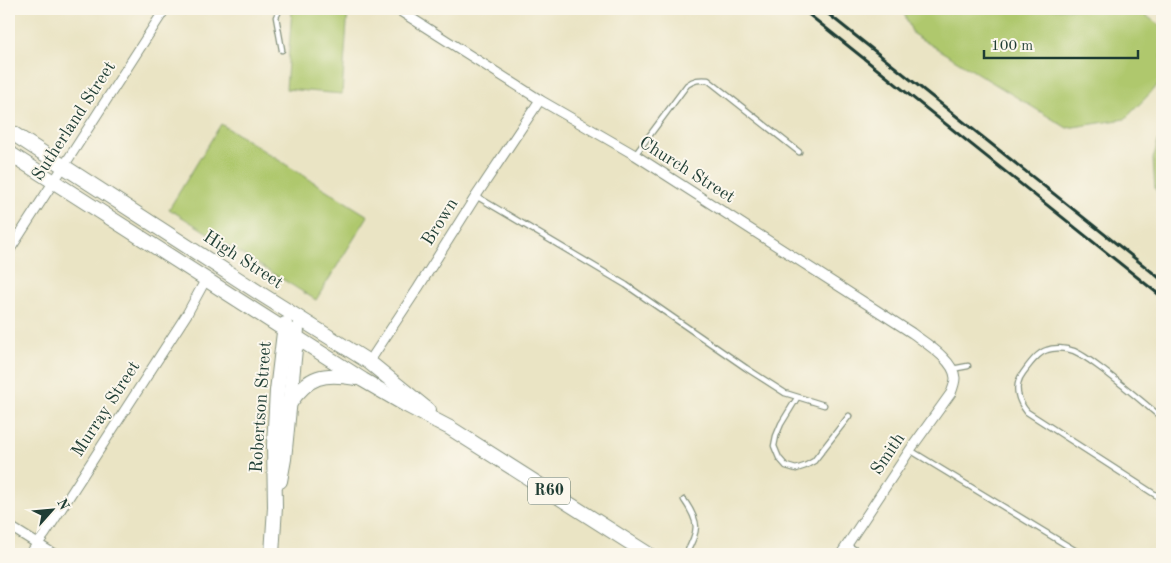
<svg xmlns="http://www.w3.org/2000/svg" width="1171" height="563" font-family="'Old Standard TT',serif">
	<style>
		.green { fill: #afc86d; stroke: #678250 }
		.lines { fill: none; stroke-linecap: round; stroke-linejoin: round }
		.lane-casing { stroke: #84907c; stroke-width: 7 }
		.street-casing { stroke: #84907c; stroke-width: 11 }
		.primary-casing { stroke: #84907c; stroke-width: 16 }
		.lane { stroke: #fff; stroke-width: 4.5 }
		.street { stroke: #fff; stroke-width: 9 }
		.primary { stroke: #fff; stroke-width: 14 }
		.rail { stroke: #1f3d34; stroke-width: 3 }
		.labels { text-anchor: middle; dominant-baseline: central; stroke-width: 4; stroke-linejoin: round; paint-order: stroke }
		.shield { fill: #fbf7ec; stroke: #61756b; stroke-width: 1 }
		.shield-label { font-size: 16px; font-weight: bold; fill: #1f3d34 }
		.street-label { font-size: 18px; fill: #1f3d34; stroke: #fbf7ec }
	</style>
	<rect width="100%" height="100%" fill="#fbf7ec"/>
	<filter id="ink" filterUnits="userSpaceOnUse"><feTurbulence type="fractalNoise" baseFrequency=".02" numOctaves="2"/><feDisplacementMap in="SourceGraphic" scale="10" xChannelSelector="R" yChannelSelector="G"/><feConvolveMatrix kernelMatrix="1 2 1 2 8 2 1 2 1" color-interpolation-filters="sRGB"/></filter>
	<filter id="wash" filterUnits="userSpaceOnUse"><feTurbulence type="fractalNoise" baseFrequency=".0096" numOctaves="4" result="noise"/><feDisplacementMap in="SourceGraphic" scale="20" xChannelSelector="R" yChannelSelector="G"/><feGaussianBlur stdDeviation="1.12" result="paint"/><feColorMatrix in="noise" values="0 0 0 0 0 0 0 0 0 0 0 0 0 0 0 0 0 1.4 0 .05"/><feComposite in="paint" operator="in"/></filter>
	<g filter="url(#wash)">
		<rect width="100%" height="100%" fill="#eae4c4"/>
		<g class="green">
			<path d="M292 9H348L342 94 286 89Z"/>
			<path d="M902 9H1137L1162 27V81L1125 119 1067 128 913 34Z"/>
			<path d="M221 124 368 216 316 300 169 209Z"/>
			<path d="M1162 128V203L1155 188 1153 159Z"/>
		</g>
	</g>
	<g filter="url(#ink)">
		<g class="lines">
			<defs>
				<g id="lane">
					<path d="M280 9 276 17 282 50"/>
					<path d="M635 155 687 85C694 80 699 79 708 80L799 152"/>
					<path d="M476 196 626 285 746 368 785 393 824 405"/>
					<path d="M952 369 968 366"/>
					<path d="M797 398 781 424 776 436 774 446 779 458 786 466 796 469 805 466 814 461 849 416"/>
					<path d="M1162 418C1141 401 1121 383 1099 367 1091 361 1083 355 1074 351 1066 348 1054 347 1047 350 1037 353 1029 365 1023 373 1013 386 1018 401 1027 412L1162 499"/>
					<path d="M910 450 1081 554"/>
					<path d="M684 500C700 523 699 530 686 554"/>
					<path d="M847 545 863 554"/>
				</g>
				<g id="street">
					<path d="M397 9 540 100 635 155 912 333C925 343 954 360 955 378 955 383 953 388 951 393L910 450 841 554"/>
					<path d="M9 251 165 9"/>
					<path d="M369 362 418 288 476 196 540 100"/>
					<path d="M9 526 54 554"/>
					<path d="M30 554 45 534 187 314 206 279"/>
				</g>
				<g id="primary">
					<path d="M9 131 264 296 369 362 428 410"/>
					<path d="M9 153 363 380 406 405 450 428 648 554"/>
					<path d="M290 403C308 376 324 372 355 378"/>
					<path d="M280 481 284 459 297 329"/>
					<path d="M272 554 275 507 274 445 277 391 285 324"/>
				</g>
			</defs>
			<use href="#lane" class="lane-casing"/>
			<use href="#street" class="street-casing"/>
			<use href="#primary" class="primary-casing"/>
			<use href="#lane" class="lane"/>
			<use href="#street" class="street"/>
			<use href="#primary" class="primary"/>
			<g class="rail">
				<path d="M802 9 1162 297"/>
				<path d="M822 9 1162 280"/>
			</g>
		</g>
	</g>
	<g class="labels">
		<rect class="shield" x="528" y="477.5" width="42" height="27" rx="4"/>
		<g class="shield-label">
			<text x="549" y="491">R60</text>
		</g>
		<g class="street-label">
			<text transform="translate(74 121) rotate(-57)">Sutherland Street</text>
			<text transform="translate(687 170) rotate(32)">Church Street</text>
			<text transform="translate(440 222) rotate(-58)">Brown</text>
			<text transform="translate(243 260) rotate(33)">High Street</text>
			<text transform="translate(261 407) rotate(-86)">Robertson Street</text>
			<text transform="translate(106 409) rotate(-57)">Murray Street</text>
			<text transform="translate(888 454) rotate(-56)">Smith</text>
		</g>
	</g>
	<rect width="1171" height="563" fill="none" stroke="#fbf7ec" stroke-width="30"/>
	<g transform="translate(52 510) rotate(63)" stroke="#fbf7ec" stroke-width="4" paint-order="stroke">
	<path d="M0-4L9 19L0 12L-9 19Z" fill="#1f3d34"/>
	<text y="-8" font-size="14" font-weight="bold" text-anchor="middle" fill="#1f3d34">N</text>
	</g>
	<path d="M984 50v8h154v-8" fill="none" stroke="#1f3d34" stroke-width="2.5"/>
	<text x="991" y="50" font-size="15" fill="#1f3d34" stroke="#fbf7ec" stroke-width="4" paint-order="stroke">100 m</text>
</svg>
